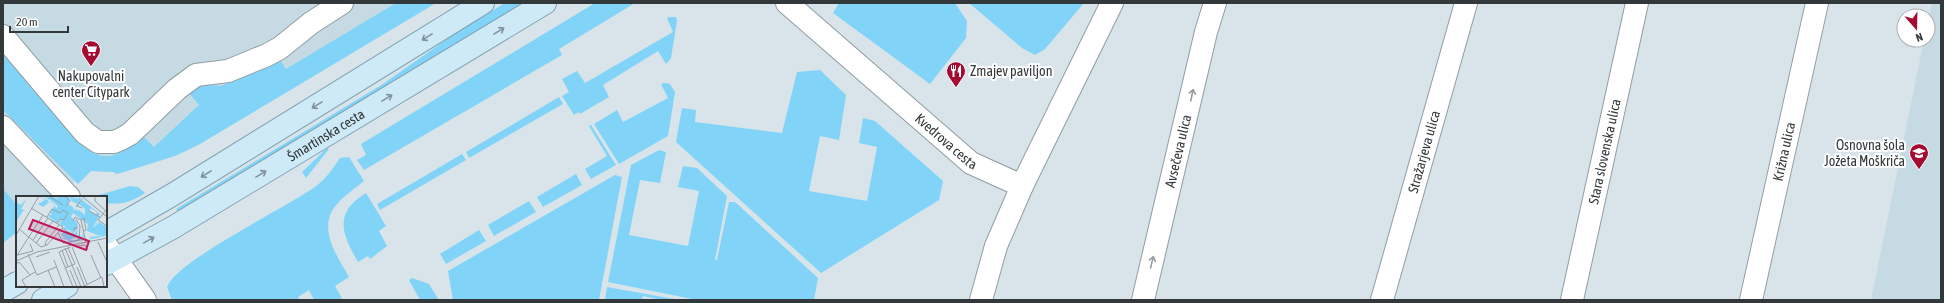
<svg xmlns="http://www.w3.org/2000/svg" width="1944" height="303" font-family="'Asap Condensed',sans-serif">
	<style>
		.built { fill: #c6dae4 }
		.green { fill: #81d4f8 }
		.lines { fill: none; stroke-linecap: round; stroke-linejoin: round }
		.street-casing { stroke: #919da2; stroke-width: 24 }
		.primary-casing { stroke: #82a3b2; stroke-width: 24 }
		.street { stroke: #fff; stroke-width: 22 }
		.primary { stroke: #ceeaf7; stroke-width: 22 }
		.oneway { stroke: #809198 }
		.oneway2 { stroke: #999c9c }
		.labels { text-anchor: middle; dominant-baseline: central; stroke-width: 4; stroke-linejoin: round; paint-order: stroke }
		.poi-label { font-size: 14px; fill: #33383a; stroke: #fff; text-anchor: start }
		.street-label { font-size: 14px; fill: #33383a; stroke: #fff }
		.inset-road { fill: none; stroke: #969fa4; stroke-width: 1 }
		.view { fill: #c2185b; fill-opacity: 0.15; stroke: #c2185b; stroke-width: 2 }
		.inset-edge { fill: none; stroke: #33383a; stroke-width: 2 }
	</style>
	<rect width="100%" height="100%" fill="#d8e4ea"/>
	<g class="built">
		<path d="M3 3H436L189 150 157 162 117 174 113 172 91 171 51 197H17V219L3 228Z"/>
		<path d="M1932 3H1941V300H1871L1924 40H1928V22Z"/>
	</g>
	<g class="green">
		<path d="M396 3H436L200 144 175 156 117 174 113 172 91 171 78 184 3 110V54L84 147C110 166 122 152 143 136L154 147 199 105 189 93 198 84 221 86 280 60 286 69Z"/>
		<path d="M505 3H526L178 212 176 209 383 84 457 32Z"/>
		<path d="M595 3H635L559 49 562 55 364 170 357 160 366 155 361 144Z"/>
		<path d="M839 3H955L967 21 966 38 930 84 833 13Z"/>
		<path d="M969 3H1084L1045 49 1035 55 1022 48Z"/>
		<path d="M670 17H676L677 21 671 58 666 64 658 51 603 85 609 97 580 114 579 112 574 115 562 96 569 92 562 79 577 71 585 83 673 32 667 18Z"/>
		<path d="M820 70 846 95 839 140 820 136 809 191 867 201 877 147 859 143 863 118 875 121 943 181 939 200 821 273 676 142 682 108 696 110 695 122 782 133 797 72Z"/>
		<path d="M664 83 670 84 675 92 668 136 619 164 594 124 617 110 623 122 668 98 661 84Z"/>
		<path d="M559 97 563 104 469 158 466 152Z"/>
		<path d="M591 125 616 165 591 179 585 169 607 156 589 126Z"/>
		<path d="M327 148 329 149 306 178 302 172Z"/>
		<path d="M659 150 666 152 660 183 640 180 629 235 688 246 699 191 678 187 683 166 697 168 727 196 715 260H717L729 202H735L818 278 814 300H697L608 282 631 165Z"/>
		<path d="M462 154 466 160 380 210 377 204Z"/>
		<path d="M349 157 364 181C353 190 339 199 332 211 320 233 339 259 349 277L335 286 343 300H314L309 290 298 297 299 298 296 300H172L167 287C177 260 288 207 316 186 326 179 333 168 340 158Z"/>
		<path d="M576 174 582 185 543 207 537 197Z"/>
		<path d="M615 175 622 177 599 300H453L448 271Z"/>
		<path d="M130 186 138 187 145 193C132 202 121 205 106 203V197H92Z"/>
		<path d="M3 189 17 205V232L3 243Z"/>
		<path d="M366 193 386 226 379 231 387 246 370 259 368 256 358 262C342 234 333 213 366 193Z"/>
		<path d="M529 201 536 212 494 236 488 225Z"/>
		<path d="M479 230 486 241 446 264 440 254Z"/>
		<path d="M412 278 429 284 439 300H420L409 280Z"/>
		<path d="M607 287 680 300H662L643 296 642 300H605Z"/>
	</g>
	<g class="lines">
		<defs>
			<g id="street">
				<path id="s1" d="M787 3 971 163 1022 186"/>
				<path d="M3 36 85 133 98 142H114L121 139 130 134 177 89 196 75 228 71 267 55 280 48 311 23 342 3"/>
				<path d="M3 127 69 197"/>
				<path d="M106 245 145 300"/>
				<path d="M981 300 996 246 1022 186 1112 3"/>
				<path id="s2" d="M1143 300 1206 32 1215 3"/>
				<path id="s3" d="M1382 300 1466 3"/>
				<path id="s4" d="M1572 300 1637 3"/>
				<path id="s5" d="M1751 300 1817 3"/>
			</g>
			<g id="primary">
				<path d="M106 233 172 195 483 3"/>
				<path id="s6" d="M106 264 172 228 545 3"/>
				<path d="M3 291 17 283"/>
				<path d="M43 300 67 286"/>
			</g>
		</defs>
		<use href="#street" class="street-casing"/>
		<use href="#primary" class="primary-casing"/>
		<use href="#street" class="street"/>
		<use href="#primary" class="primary"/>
	</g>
	<defs><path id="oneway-shaft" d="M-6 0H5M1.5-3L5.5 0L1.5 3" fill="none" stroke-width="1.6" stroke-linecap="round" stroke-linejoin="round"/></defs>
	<g class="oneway">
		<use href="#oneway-shaft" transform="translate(499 31) rotate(-31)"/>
		<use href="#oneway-shaft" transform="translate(427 37) rotate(148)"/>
		<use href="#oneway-shaft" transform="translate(387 98) rotate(-31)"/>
		<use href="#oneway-shaft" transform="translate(317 105) rotate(148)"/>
		<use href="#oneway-shaft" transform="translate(206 174) rotate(148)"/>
		<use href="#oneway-shaft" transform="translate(261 174) rotate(-31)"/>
		<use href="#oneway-shaft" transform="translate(149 240) rotate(-29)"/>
	</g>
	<g class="oneway2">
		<use href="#oneway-shaft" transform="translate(1192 95) rotate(-78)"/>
		<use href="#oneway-shaft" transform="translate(1152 262) rotate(-76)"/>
	</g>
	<defs>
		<symbol id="supermarket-pin" viewBox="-11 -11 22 30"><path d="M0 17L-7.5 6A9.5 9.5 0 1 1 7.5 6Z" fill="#a50a31" stroke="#fff"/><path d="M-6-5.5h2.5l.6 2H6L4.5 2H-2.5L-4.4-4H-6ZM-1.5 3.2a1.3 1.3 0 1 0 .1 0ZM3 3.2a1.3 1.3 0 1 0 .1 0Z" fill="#fff"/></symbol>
		<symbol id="restaurant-pin" viewBox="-11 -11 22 30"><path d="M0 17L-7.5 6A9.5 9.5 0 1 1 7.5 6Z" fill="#a50a31" stroke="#fff"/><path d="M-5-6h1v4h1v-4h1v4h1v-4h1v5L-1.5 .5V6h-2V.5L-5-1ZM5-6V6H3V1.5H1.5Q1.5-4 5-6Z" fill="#fff"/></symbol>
		<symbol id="school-pin" viewBox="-11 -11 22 30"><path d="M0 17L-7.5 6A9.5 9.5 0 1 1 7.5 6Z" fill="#a50a31" stroke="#fff"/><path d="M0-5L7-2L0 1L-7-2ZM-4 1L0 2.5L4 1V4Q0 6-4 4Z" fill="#fff"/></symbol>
	</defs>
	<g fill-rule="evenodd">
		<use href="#supermarket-pin" x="80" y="39" width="22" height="30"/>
		<use href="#restaurant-pin" x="945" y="60" width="22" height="30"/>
		<use href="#school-pin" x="1908" y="142" width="22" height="30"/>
	</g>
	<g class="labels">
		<g class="poi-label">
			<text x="970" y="71">Zmajev paviljon</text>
			<text x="91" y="76" text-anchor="middle">Nakupovalni<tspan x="91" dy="16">center Citypark</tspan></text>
			<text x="1905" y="145" text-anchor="end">Osnovna šola<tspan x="1905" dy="16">Jožeta Moškriča</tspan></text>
		</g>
		<g class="street-label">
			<text stroke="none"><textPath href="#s6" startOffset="255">Šmartinska cesta</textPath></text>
			<text stroke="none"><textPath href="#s1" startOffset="211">Kvedrova cesta</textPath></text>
			<text stroke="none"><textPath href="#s2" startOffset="153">Avsečeva ulica</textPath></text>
			<text stroke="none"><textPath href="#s3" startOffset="154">Stražarjeva ulica</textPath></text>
			<text stroke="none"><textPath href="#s4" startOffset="152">Stara slovenska ulica</textPath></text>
			<text stroke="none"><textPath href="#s5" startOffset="152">Križna ulica</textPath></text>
		</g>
	</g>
	<g transform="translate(16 196)">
		<rect width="91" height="91" fill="#d8e4ea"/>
		<path d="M23 0 31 4 32 2H29L30 0H40L39 3 42 0 40 4 43 0H53L52 3 55 0 60 3 58 0 62 3 63 2 60 0H64L86 17 63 0 65 3 61 10 63 11H59L61 8 55 5V1L52 8 58 12 57 15 61 12 60 15 63 14 69 19V13L63 8 66 4 74 10 79 14 83 17 84 19H81V17V19H80L81 16 74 12V15L79 18 73 15 83 21 77 31H78L82 25 79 31 83 26 91 31V39L86 41 83 37 85 41 72 44 75 43 73 41 84 40 71 35 72 28 57 17 55 21 61 26 62 31 61 41 54 44H61L63 38 66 42 67 35 68 44 49 48 62 44 51 46 53 44 47 43 48 40 46 41 45 38 50 35 58 38 62 32 56 36 51 33 50 34 47 32 50 31 42 28 45 29 43 26 46 27 43 25H47L43 23 41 27 31 21 41 26 32 20 36 18 34 16 39 9 40 13 42 10 33 3 31 8 34 5 39 9 34 6 27 11 22 8 29 4ZM11 2 5 13 10 15H7L0 26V6L5 9Z" fill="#81d4f8"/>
		<path class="inset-road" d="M33 0 47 9M49 0 54 5 50 10M66 0 91 21M79 0V5L91 16M66 3 61 10 66 12M15 12 47 31 31 49M91 13 82 24 91 30M73 15 84 21M31 21 36 13 44 17 47 14 52 17 48 24 44 23 41 28M65 24 68 22 70 34 67 35M57 25 59 21 65 24 70 47M46 32 56 38 61 31 57 33M3 33 25 51 31 49M42 37 48 48M0 39 23 0M17 44 32 22M82 46 91 66M20 47 37 25M48 47 63 44 64 30 60 23M30 49 29 47 43 29M61 50 69 49 72 54M54 51 43 56 57 91M56 51 71 88M49 52 65 91M46 54 52 71M12 58 21 79 40 71M2 59 17 55 14 48M75 59 85 82M0 61 27 19M20 61 34 56M38 64 48 91M0 65 21 56 91 42M0 68 3 66 14 79M61 71 69 91M49 72 59 68 52 52M32 74 39 91M54 74 61 91M10 91 6 84 19 76M66 91 86 81 88 91"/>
		<path class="view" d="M17 24 73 45 70 54 13 33Z"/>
		<rect width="91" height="91" class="inset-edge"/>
	</g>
	<rect width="1944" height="303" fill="none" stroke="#33383a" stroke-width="8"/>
	<g transform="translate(1916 28) rotate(160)"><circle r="19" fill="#ffffff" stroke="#adafb0"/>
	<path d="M0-3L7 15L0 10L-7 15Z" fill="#a50a31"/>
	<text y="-6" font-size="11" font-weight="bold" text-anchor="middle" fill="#33383a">N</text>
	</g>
	<path d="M10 26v6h58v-6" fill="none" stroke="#33383a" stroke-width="2"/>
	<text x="16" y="26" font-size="12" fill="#33383a" stroke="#ffffff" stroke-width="3" paint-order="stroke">20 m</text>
</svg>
